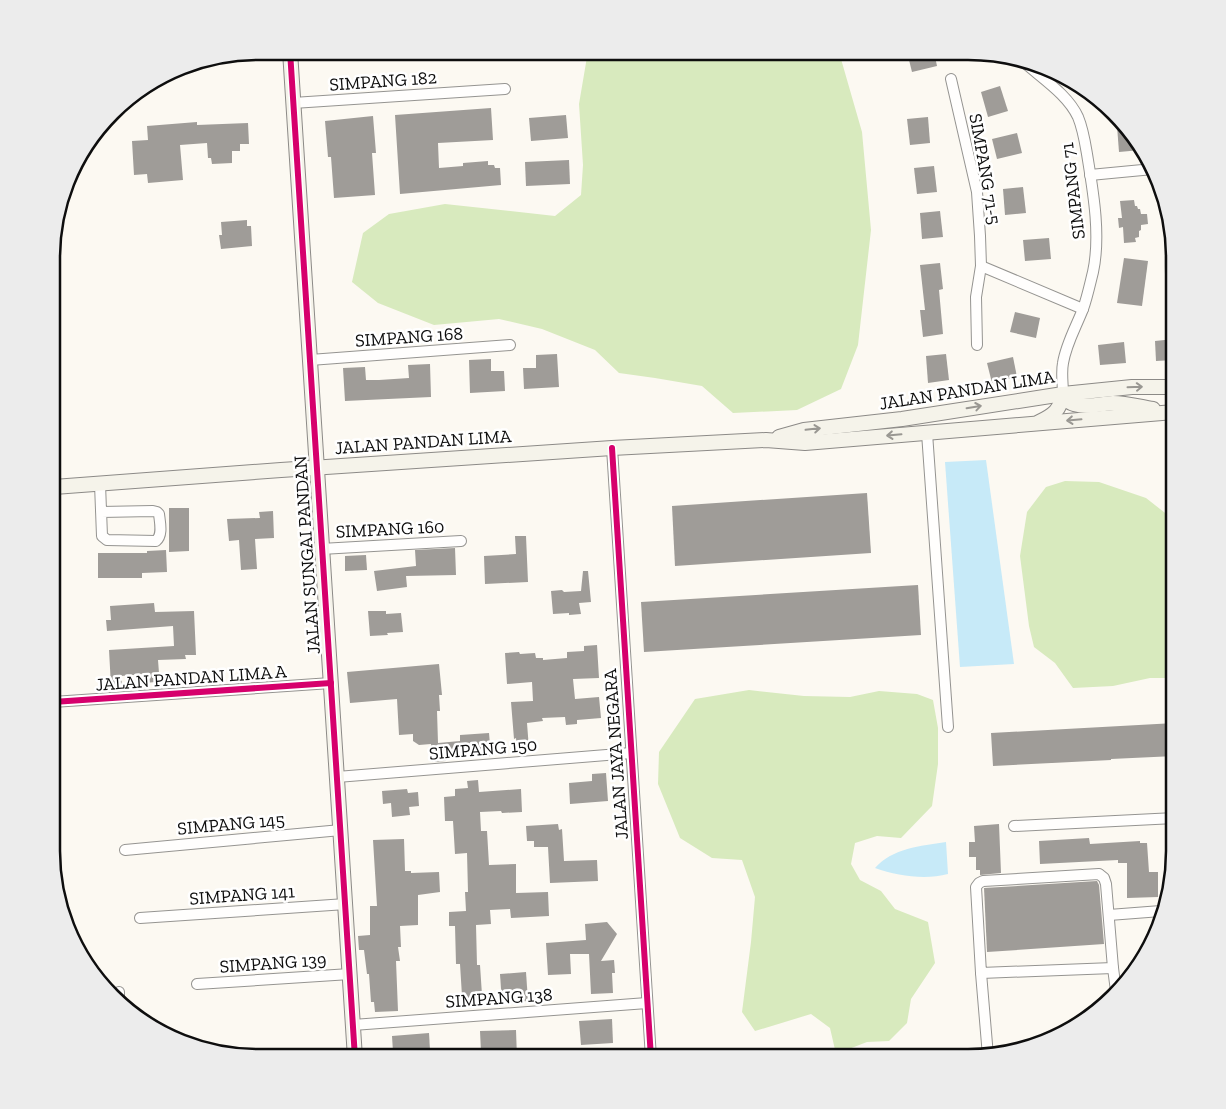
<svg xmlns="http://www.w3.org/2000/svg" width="1226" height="1109" font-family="'Zilla Slab',serif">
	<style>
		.forest { fill: #d8eabe }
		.water { fill: #c7eaf8 }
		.building { fill: #9f9c98 }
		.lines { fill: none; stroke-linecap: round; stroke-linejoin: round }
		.street-casing { stroke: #959491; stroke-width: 12 }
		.secondary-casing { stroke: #8c8a87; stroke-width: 16 }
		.street { stroke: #fffefd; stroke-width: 10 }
		.secondary { stroke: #f5f3ea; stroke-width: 14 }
		.cycleway-casing { stroke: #fff; stroke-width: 9 }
		.cycleway { stroke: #d6006c; stroke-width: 6 }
		.oneway { stroke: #999792 }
		.labels { text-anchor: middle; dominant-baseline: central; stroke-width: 5; stroke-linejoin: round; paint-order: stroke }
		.street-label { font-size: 18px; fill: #0e0e0e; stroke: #fff }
		.rim { fill: none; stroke: #0e0e0e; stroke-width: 2.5 }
	</style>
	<rect width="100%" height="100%" fill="#fcf9f2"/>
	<g class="forest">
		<path d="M588 51 839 52 862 132 871 230 858 345 841 389 797 410 733 413 702 386 655 378 619 373 595 350 542 329 499 319 434 325 378 303 352 282 363 233 389 214 445 204 555 216 581 195 583 165 579 104Z"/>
		<path d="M1065 481 1099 482 1146 498 1174 520 1175 678H1150L1113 686 1073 688 1055 663 1034 647 1029 626 1020 556 1027 512 1046 487Z"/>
		<path d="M749 690 804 696 850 697 879 691 917 694 933 700 938 728V764L932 806 901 838 877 836 855 843 851 864 860 880 881 891 895 909 928 922 935 963 911 999 907 1023 889 1041 867 1042 836 1054 830 1028 811 1014 755 1031 742 1012 751 942 755 897 742 860 712 858 680 838 658 784 659 752 695 699Z"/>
	</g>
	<g class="water">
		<path d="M986 460 1014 664 960 667 945 462Z"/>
		<path d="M946 842 948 874C925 880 898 876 875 868 893 848 920 846 946 842Z"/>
	</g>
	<g class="building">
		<path d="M907 52H934L937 66 912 72Z"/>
		<path d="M1000 86 1008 111 988 117 981 92Z"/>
		<path d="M491 108 493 140 438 143 439 168 463 166V163L488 161V165H494L495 168H500L501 185 400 194 395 115Z"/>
		<path d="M566 115 568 138 531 141 529 118Z"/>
		<path d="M373 116 376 153H372L375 195 334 198 331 157H328L325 121Z"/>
		<path d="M928 117 930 143 910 145 907 119Z"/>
		<path d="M197 122V125L248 123 249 144H240V151H232V163L212 164 211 158H208L207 143 180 145 183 180 148 183 147 174 134 175 132 141 148 140 147 126Z"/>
		<path d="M1126 125 1141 150 1119 152 1117 126Z"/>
		<path d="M1017 133 1022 153 997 159 992 139Z"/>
		<path d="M569 160 570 184 526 186 525 162Z"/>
		<path d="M934 166 937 192 917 194 914 168Z"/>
		<path d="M1023 187 1026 213 1005 215 1003 189Z"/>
		<path d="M1134 200 1135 206H1137L1138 209H1140L1141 214H1147L1148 224 1141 225V230L1139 231V237L1135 238 1136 242 1124 243 1123 227 1119 228 1118 218H1122L1120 201Z"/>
		<path d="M940 211 943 237 922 239 920 213Z"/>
		<path d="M247 220V226H251L252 246 221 249 219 235H222L221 222Z"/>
		<path d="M1049 238 1051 259 1025 261 1023 240Z"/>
		<path d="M1124 258 1148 261 1142 306 1117 303Z"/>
		<path d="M940 263 943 289 939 290 943 334 923 337 920 310H925L920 265Z"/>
		<path d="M1015 312 1040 318 1036 338 1010 332Z"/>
		<path d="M1174 339V360L1156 361 1155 341Z"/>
		<path d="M1124 342 1126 363 1100 365 1098 345Z"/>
		<path d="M557 354 559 387 524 389 523 368H536V355Z"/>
		<path d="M946 354 949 380 928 383 926 356Z"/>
		<path d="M1013 357 1017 377 992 383 987 363Z"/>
		<path d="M491 359V371H504L505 391 470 393 469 360Z"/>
		<path d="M430 364 431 397 345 401 343 368 365 367 366 380H379L409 378 408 365Z"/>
		<path d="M867 493 871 553 675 566 672 506Z"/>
		<path d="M169 508H189V551L169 552Z"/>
		<path d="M273 511 274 538 255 539 257 569 241 570 239 540 229 541 227 519 260 518 259 512Z"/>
		<path d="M515 536H526L528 582 485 584 484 556 516 554Z"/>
		<path d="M455 548 456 575 406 576 407 587 377 591 374 571 416 566 415 550Z"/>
		<path d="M166 550 167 572 142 573V578H98V553H147V551Z"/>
		<path d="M366 555 367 570 345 571V556Z"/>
		<path d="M583 571H588L591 602 579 603 581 614 569 615V613L553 614 551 591 562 590 564 592 581 591Z"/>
		<path d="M918 585 921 635 644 652 641 602Z"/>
		<path d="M154 603 155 612 194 611 196 655H185L186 659 158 660 159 673H155V682L145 683V674L121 676 122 685 111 686 109 650 174 646 173 626 107 631 106 620H111L110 606Z"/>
		<path d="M368 611H386V614L401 613 403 632 387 633 388 635 370 636Z"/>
		<path d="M597 645 599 678 573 679 575 699 599 697 601 718 577 720V724L566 725 565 717 542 718 543 721 527 723 529 749 517 750 516 738 514 739 511 702 533 701 532 682 507 684 505 653 519 652 520 654 535 653 536 658H543V660L567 658V652L584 651V646Z"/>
		<path d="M439 664 442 695H439L440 711H437L438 743 460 741V735L489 733 491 756 446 759V761L432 762 431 744 419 745 413 741V734L399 735 397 699 350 703 347 672Z"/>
		<path d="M1175 723V756L1111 759V760L993 766 991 733Z"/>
		<path d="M606 773 608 801 570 804 569 783 592 781V774Z"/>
		<path d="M478 780 479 792 521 789 522 812 502 813 501 811 480 812 481 831H487L489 865 516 864V893L548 892 549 916 511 918 510 909 490 910 491 924 476 925 477 965H480L482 995H484V1006L453 1008V997L462 996 460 964H456L455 926H449V912L466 911 465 892H468L467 853 455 854 453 821H445L444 797 455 796V789L468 788 467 781Z"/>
		<path d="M407 789 408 793 418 792 419 806 409 807 410 815 392 817 391 803 383 804 382 791Z"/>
		<path d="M558 824 559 830 562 829 564 861 597 860 598 881 550 883 548 847H534V841H527L526 826Z"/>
		<path d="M999 824 1001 873 980 875V870H976V857H969V842H975L974 826Z"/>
		<path d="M1089 838 1090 844 1140 841V843H1147L1149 872H1158V897L1127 898V863H1118V860L1040 864 1039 841Z"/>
		<path d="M404 839 405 871H411V873L439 872 440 892 418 895V925L400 926 401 947H398L400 961H396L398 1011 375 1012 374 1002H371L369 974H367L364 950H359L358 936 370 935V906H377L373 840Z"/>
		<path d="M1097 881 1099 885 1104 944 987 952 984 888Z"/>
		<path d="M607 922 617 934 601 961 614 960 615 973H612L613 993 591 994 589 954H570L571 974 548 975 546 943 586 940 585 924Z"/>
		<path d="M526 972 528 1001 502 1003 500 974Z"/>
		<path d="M612 1019 613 1043 581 1045 579 1021Z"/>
		<path d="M516 1030 517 1058H488V1051L481 1052 480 1031Z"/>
		<path d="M429 1033 430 1050 393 1052 392 1036Z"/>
	</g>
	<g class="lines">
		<defs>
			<g id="street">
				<path d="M1025 63C1043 79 1068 95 1078 117 1083 129 1085 142 1087 154 1093 191 1101 235 1093 272 1090 284 1087 298 1083 309 1076 327 1066 344 1063 363 1061 373 1063 384 1063 394"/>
				<path d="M951 79 977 192 980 236 981 266 976 297 977 345"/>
				<path d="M293 103 505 89"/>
				<path d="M1090 175 1153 169"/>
				<path d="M1172 235C1169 263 1172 292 1174 320"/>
				<path d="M981 266 1083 309"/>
				<path d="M310 360 510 345"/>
				<path d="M927 433 948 727"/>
				<path d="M612 448 651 1058"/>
				<path d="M100 484 102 536 107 540 156 541C163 535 160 523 159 514L157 512 153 511 101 512"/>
				<path d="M321 549 461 541"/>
				<path d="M53 702 331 683"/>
				<path d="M337 777 631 753"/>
				<path d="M1014 826 1175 818"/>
				<path d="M125 850 341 830"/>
				<path d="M1099 874 1104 878 1106 884 1113 968 981 973 976 887 979 883 983 881Z"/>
				<path d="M1109 915 1161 911"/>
				<path d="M140 918 346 904"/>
				<path d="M1113 968 1116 991"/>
				<path d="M981 973 988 1056"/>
				<path d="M197 984 350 974"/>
				<path d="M119 992V1000"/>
				<path d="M353 1025 647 1003"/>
			</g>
			<g id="secondary">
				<path d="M290 51 355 1058"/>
				<path d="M1063 394C1066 398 1068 403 1074 404 1087 408 1100 404 1113 403 1127 403 1140 407 1153 409"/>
				<path d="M1039 422C1054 415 1060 410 1063 394"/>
				<path d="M779 437 804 430 902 419 1063 394 1132 387H1174"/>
				<path d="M54 487 281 470 612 448 766 440 805 443 1174 412"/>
			</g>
		</defs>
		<use href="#street" class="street-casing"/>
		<use href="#secondary" class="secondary-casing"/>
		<use href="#street" class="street"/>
		<use href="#secondary" class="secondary"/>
		<defs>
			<g id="cycleway">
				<path d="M290 51 355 1058"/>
				<path d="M612 448 651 1058"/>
				<path d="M53 702 331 683"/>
			</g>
		</defs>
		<use href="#cycleway" class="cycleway-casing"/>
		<use href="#cycleway" class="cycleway"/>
	</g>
	<defs><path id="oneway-shaft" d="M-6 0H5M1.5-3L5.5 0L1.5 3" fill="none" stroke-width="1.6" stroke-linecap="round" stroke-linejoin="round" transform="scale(1.25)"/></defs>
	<g class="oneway">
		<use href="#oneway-shaft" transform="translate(1135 387) rotate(-2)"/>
		<use href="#oneway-shaft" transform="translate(974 407) rotate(-9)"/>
		<use href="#oneway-shaft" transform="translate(1074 420) rotate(175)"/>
		<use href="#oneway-shaft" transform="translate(813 429) rotate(-6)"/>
		<use href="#oneway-shaft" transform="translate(894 435) rotate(175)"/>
	</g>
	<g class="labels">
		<g class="street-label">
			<text transform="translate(383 81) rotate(-4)">SIMPANG 182</text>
			<text transform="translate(985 169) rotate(80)">SIMPANG 71-5</text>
			<text transform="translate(1073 191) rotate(-97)">SIMPANG 71</text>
			<text transform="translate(409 337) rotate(-4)">SIMPANG 168</text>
			<text transform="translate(967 390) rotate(-9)">JALAN PANDAN LIMA</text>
			<text transform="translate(423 442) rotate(-4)">JALAN PANDAN LIMA</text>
			<text transform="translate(390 529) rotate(-3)">SIMPANG 160</text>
			<text transform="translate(307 555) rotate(-94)">JALAN SUNGAI PANDAN</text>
			<text transform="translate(191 678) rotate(-4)">JALAN PANDAN LIMA A</text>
			<text transform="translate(483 749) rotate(-5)">SIMPANG 150</text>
			<text transform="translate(616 754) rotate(-94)">JALAN JAYA NEGARA</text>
			<text transform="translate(231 824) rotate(-5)">SIMPANG 145</text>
			<text transform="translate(242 895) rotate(-4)">SIMPANG 141</text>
			<text transform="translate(273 963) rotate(-4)">SIMPANG 139</text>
			<text transform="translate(499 998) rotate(-4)">SIMPANG 138</text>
		</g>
	</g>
	<path d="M0 0H1226V1109H0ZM258 60H968A198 198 0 0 1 1166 258V851A198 198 0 0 1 968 1049H258A198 198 0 0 1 60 851V258A198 198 0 0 1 258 60Z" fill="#ececec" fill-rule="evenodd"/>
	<path class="rim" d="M258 60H968A198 198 0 0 1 1166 258V851A198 198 0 0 1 968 1049H258A198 198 0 0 1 60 851V258A198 198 0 0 1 258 60Z"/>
</svg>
